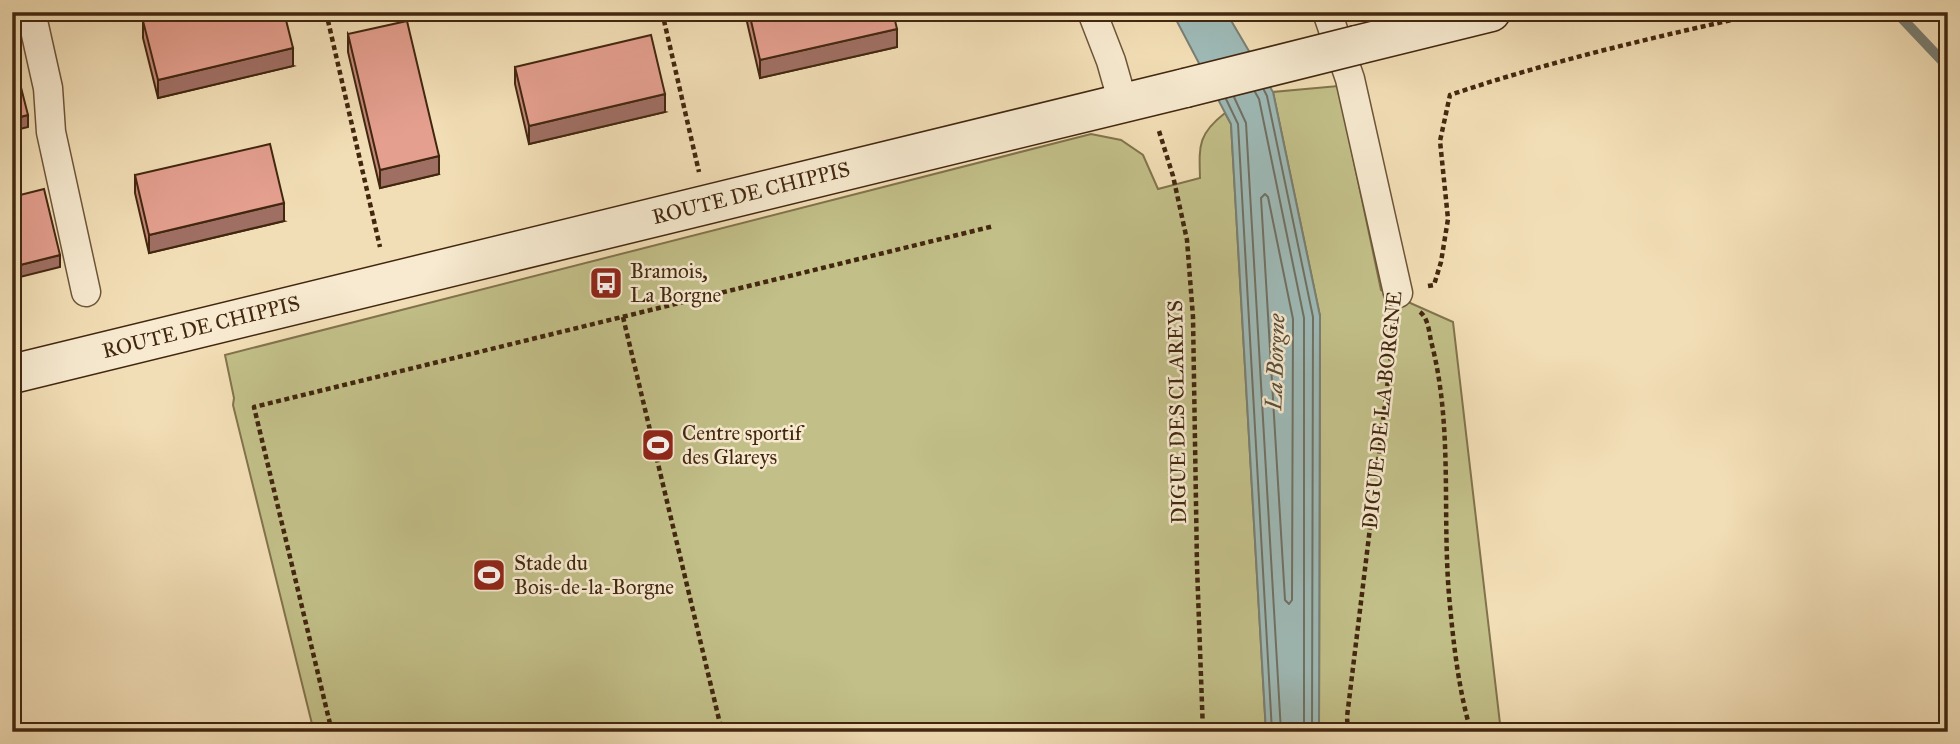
<svg xmlns="http://www.w3.org/2000/svg" width="1960" height="744" font-family="'IM FELL Great Primer',serif">
	<style>
		.green { fill: #c2bf88; stroke: #82734c; stroke-width: 2 }
		.water { fill: #9ebab7; stroke: #797f74; stroke-width: 2 }
		.lines { fill: none; stroke-linecap: round; stroke-linejoin: round }
		.shore { stroke: #707063; stroke-width: 2 }
		.stream { stroke: #797f74; stroke-width: 10 }
		.street-casing { stroke: #6e5539; stroke-width: 31 }
		.secondary-casing { stroke: #42270f; stroke-width: 41 }
		.path { stroke: #42270f; stroke-width: 4.5; stroke-dasharray: 5 3.5; stroke-linecap: butt }
		.street { stroke: #f7ead0; stroke-width: 28 }
		.secondary { stroke: #f7ead0; stroke-width: 38 }
		.secondary-bridge-casing { stroke: #42270f; stroke-width: 41; stroke-linecap: butt }
		.secondary-bridge { stroke: #f7ead0; stroke-width: 38 }
		.wall { fill: #c4897b; stroke: #42270f; stroke-width: 2 }
		.shaded-wall { fill: #a06f64; stroke: #42270f; stroke-width: 2 }
		.building { fill: #e49f8f; stroke: #42270f; stroke-width: 2 }
		.labels { text-anchor: middle; dominant-baseline: central; stroke-width: 5; stroke-linejoin: round; paint-order: stroke }
		.street-label { font-size: 21px; fill: #42270f; stroke: #f7ead0 }
		.poi-label { font-size: 21px; fill: #42270f; stroke: #f7ead0; text-anchor: start }
		.water-label { font-size: 23px; font-style: italic; fill: #594c39; stroke: #f7ead0 }
	</style>
	<rect width="100%" height="100%" fill="#f2deb6"/>
	<filter id="stains"><feTurbulence type="fractalNoise" baseFrequency=".00286" numOctaves="4"/><feColorMatrix values="0 0 0 0 .2 0 0 0 0 .09 0 0 0 0 .02 0 0 0 .5 -.17"/></filter>
	<radialGradient id="worn" r=".72"><stop offset=".6" stop-color="#630" stop-opacity="0"/><stop offset="1" stop-color="#630" stop-opacity=".3"/></radialGradient>
	<g class="green">
		<path d="M1338 86 1381 290 1453 322 1501 732H1319L1320 316 1273 92Z"/>
		<path d="M1225 113 1231 124 1266 732H314L233 405 234 398 225 355 1091 134 1121 140 1143 155 1158 189 1200 178C1199 145 1198 134 1225 113Z"/>
	</g>
	<path class="water" d="M1172 12H1226L1273 92 1320 316 1319 732H1266L1231 124Z"/>
	<g class="lines">
		<g class="shore">
			<path d="M1264 90 1267 96 1313 317 1312 732"/>
			<path d="M1255 92 1259 99 1304 318V732"/>
			<path d="M1234 97 1246 123 1281 732"/>
			<path d="M1226 99 1238 124 1272 732"/>
			<path d="M1265 194 1268 197 1293 319 1292 600 1289 604 1285 600 1261 198Z"/>
		</g>
		<path class="stream" d="M1896 12 1948 67"/>
		<defs>
			<g id="street">
				<path d="M31 12 48 88 51 132 86 292"/>
				<path d="M1092 12 1111 61 1123 103"/>
				<path d="M1327 12 1350 79 1398 293"/>
			</g>
			<g id="secondary">
				<path d="M1357 45 1491 12"/>
				<path d="M12 374 1185 88"/>
			</g>
		</defs>
		<use href="#street" class="street-casing"/>
		<use href="#secondary" class="secondary-casing"/>
		<g class="path">
			<path d="M326 12 380 247"/>
			<path d="M662 12 699 172"/>
			<path d="M1159 131 1173 176 1187 240 1193 317 1197 566 1203 732"/>
			<path d="M1428 286 1434 285 1441 262 1448 219 1440 141 1450 95C1553 60 1660 36 1767 12"/>
			<path d="M1420 312C1428 318 1429 331 1431 341 1454 428 1441 517 1450 606 1454 648 1459 691 1471 732"/>
			<path d="M623 317 722 732"/>
			<path d="M332 732 254 407 994 226"/>
			<path d="M1348 732 1347 717 1395 322"/>
		</g>
		<use href="#street" class="street"/>
		<use href="#secondary" class="secondary"/>
		<defs>
			<path id="secondary-bridge" d="M1185 88 1357 45"/>
		</defs>
		<use href="#secondary-bridge" class="secondary-bridge-casing"/>
		<use href="#secondary-bridge" class="secondary-bridge"/>
	</g>
	<g class="wall">
		<path d="M747 12H893L897 47 760 78 747 22Z"/>
		<path d="M143 21 293 66 158 98 143 38Z"/>
		<path d="M348 34 439 174 380 188 348 52Z"/>
		<path d="M515 67 665 112 529 144 515 84Z"/>
		<path d="M135 175 284 221 149 253 135 193Z"/>
	</g>
	<g class="shaded-wall">
		<path d="M897 29V47L760 78V60Z"/>
		<path d="M293 48V66L158 98V80Z"/>
		<path d="M665 94V112L529 144V126Z"/>
		<path d="M28 115V127L12 131V119Z"/>
		<path d="M439 156V174L380 188V170Z"/>
		<path d="M284 203V221L149 253V235Z"/>
		<path d="M60 255V267L12 279V267Z"/>
	</g>
	<g class="building">
		<path d="M179 12H284L293 48 158 80 143 21Z"/>
		<path d="M749 12H893L897 29 760 60Z"/>
		<path d="M407 21 439 156 380 170 348 34Z"/>
		<path d="M651 35 665 94 529 126 515 67Z"/>
		<path d="M12 52 28 115 12 119Z"/>
		<path d="M270 144 284 203 149 235 135 175Z"/>
		<path d="M44 189 60 255 12 267V197Z"/>
	</g>
	<defs>
		<symbol id="bus-square" viewBox="-11 -11 22 22"><rect x="-9" y="-9" width="18" height="18" rx="4" fill="#8f2418" stroke="#f7ead0"/><path d="M-5-6H5V4H4V6H2V4H-2V6H-4V4H-5ZM-3.5-4V0h7V-4ZM-3.5 1.2v1.5H-2V1.2ZM2 1.2v1.5H3.5V1.2Z" fill="#fff"/></symbol>
		<symbol id="stadium-square" viewBox="-11 -11 22 22"><rect x="-9" y="-9" width="18" height="18" rx="4" fill="#8f2418" stroke="#f7ead0"/><path d="M0-5a6.5 5 0 1 0 0 10a6.5 5 0 1 0 0-10ZM-3.5-1.8h7v3.6h-7Z" fill="#fff"/></symbol>
	</defs>
	<g fill-rule="evenodd">
		<use href="#bus-square" x="587" y="264" width="38" height="38"/>
		<use href="#stadium-square" x="639" y="426" width="38" height="38"/>
		<use href="#stadium-square" x="470" y="556" width="38" height="38"/>
	</g>
	<g class="labels">
		<g class="street-label">
			<text transform="translate(751 193) rotate(-14)">ROUTE DE CHIPPIS</text>
			<text transform="translate(201 327) rotate(-14)">ROUTE DE CHIPPIS</text>
			<text transform="translate(1382 410) rotate(-84)">DIGUE DE LA BORGNE</text>
			<text transform="translate(1177 412) rotate(-91)">DIGUE DES CLAREYS</text>
		</g>
		<g class="poi-label">
			<text x="630" y="271">Bramois,<tspan x="630" dy="24">La Borgne</tspan></text>
			<text x="682" y="433">Centre sportif<tspan x="682" dy="24">des Glareys</tspan></text>
			<text x="514" y="563">Stade du<tspan x="514" dy="24">Bois-de-la-Borgne</tspan></text>
		</g>
		<g class="water-label">
			<text transform="translate(1275 362) rotate(-88)">La Borgne</text>
		</g>
	</g>
	<rect width="1960" height="744" fill="none" stroke="#f2deb6" stroke-width="42"/>
	<rect x="14" y="14" width="1932" height="716" fill="none" stroke="#42270f" stroke-width="3.5"/>
	<rect x="21" y="21" width="1918" height="702" fill="none" stroke="#42270f" stroke-width="2"/>
	<rect width="100%" height="100%" filter="url(#stains)"/>
	<rect width="100%" height="100%" fill="url(#worn)"/>
</svg>
